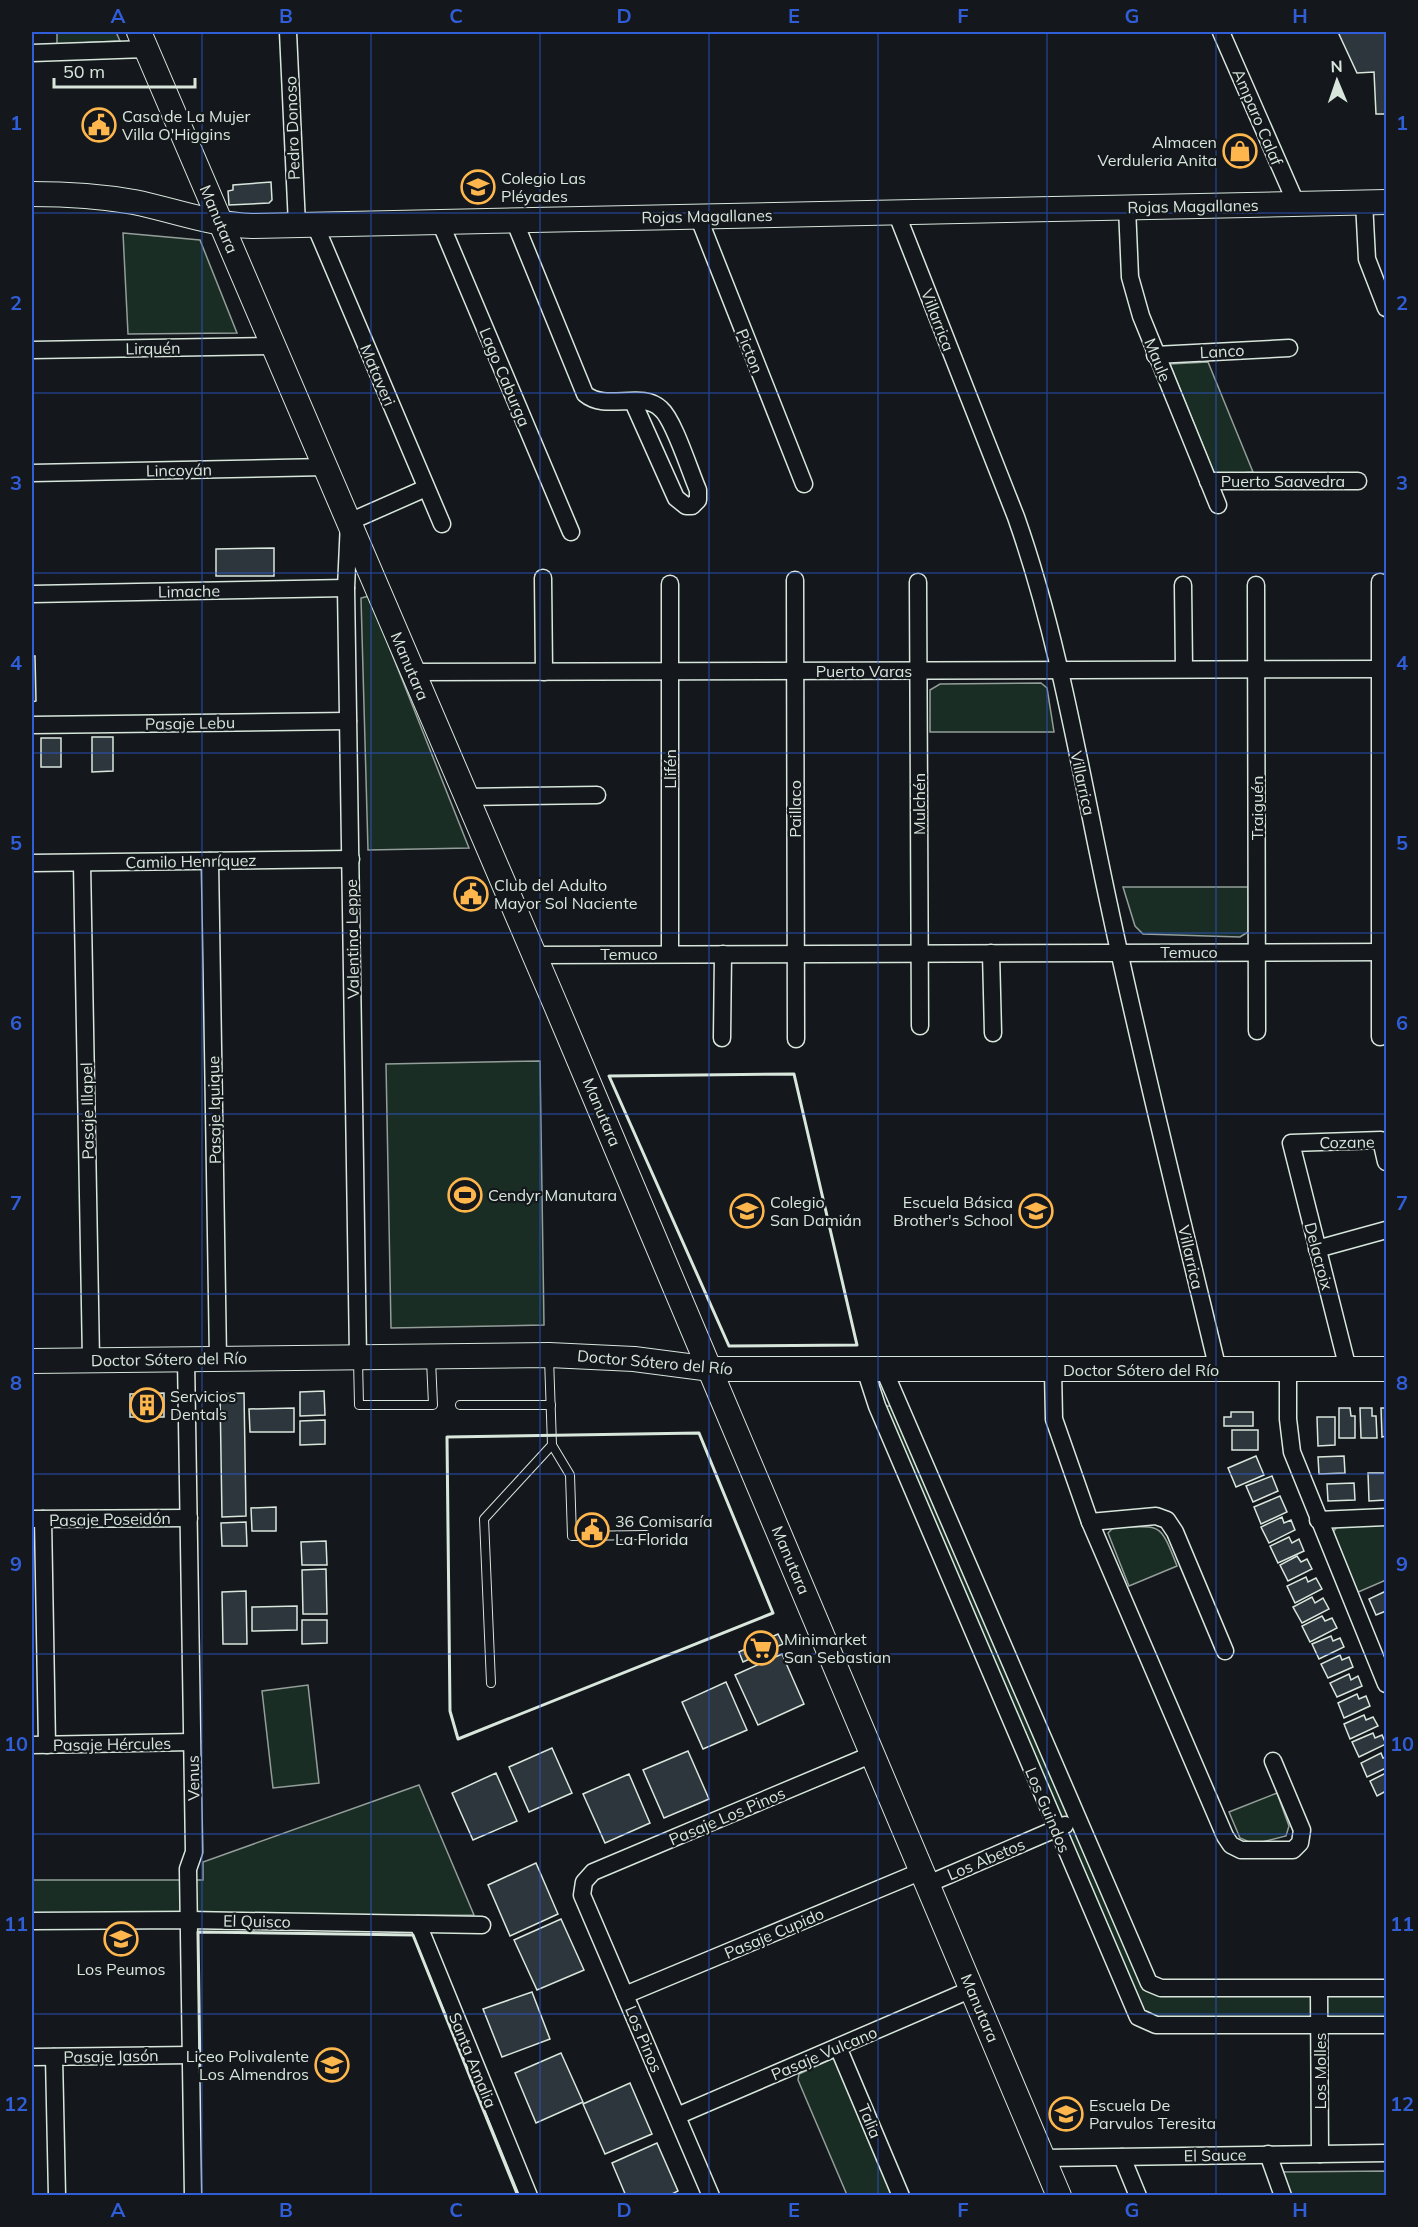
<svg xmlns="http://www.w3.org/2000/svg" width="1418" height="2227" font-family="Mulish,sans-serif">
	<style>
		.green { fill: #1a2d24; stroke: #939e99; stroke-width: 1.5 }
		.building { fill: #2c363c; stroke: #d8e6dc; stroke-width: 1.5 }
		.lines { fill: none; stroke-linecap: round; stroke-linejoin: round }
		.service-casing { stroke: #d8e6dc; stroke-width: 10 }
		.minor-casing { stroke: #d8e6dc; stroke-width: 19 }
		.secondary-casing { stroke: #d8e6dc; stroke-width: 26 }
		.service { stroke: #14181c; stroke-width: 8 }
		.minor { stroke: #14181c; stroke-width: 16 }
		.secondary { stroke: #14181c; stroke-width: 24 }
		.wall { stroke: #d8e6dc; stroke-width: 3 }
		.grid { fill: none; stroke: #305dd8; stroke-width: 1.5; stroke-opacity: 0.55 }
		.labels { text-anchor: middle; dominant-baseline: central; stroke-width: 4.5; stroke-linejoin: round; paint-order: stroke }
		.poi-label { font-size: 16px; fill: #d8e6dc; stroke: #14181c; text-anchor: start }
		.street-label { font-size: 16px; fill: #d8e6dc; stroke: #14181c }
		.neatline { fill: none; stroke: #305dd8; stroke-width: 2 }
		.grid-label { font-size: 20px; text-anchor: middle; font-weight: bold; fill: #305dd8 }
	</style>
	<rect width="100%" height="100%" fill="#14181c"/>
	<g class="green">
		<path d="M57 32H116L120 41 57 44Z"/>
		<path d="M123 233 200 240 237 333 128 334Z"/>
		<path d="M1208 362 1253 472 1215 475 1170 364Z"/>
		<path d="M369 596 469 848 368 850 361 598Z"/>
		<path d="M1041 683 1047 688 1054 732H930V690L940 684Z"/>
		<path d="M1123 887H1248V932L1240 937 1143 934 1135 926Z"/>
		<path d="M540 1061 544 1325 391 1328 386 1064Z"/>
		<path d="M882 1406H894L1145 1982 1386 1989V2023L1144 2019Z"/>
		<path d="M1383 1524 1386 1525V1580L1356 1593 1332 1533 1338 1526Z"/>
		<path d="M1114 1527C1162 1527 1159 1520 1177 1566L1129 1586 1108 1533Z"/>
		<path d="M308 1685 319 1783 273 1788 262 1691Z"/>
		<path d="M419 1785 474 1915 32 1917V1880H203V1862Z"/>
		<path d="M1277 1793 1289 1826 1286 1836 1254 1844 1240 1838 1229 1812Z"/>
		<path d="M834 2058 898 2195H847L798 2080 799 2074Z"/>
		<path d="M1386 2171V2195H1289L1280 2172Z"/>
	</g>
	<g class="building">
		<path d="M1338 32H1386V114H1376L1374 72 1357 73Z"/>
		<path d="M1231 142 1247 143 1251 158 1248 164H1230Z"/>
		<path d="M271 182 272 200 269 203 229 205 228 191 233 190V185Z"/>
		<path d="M274 548V576H216V549Z"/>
		<path d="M32 656H35L36 701 32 702Z"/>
		<path d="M92 737H113V771L92 772Z"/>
		<rect x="41" y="738" width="20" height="29"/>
		<path d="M324 1391 325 1415 300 1416V1392Z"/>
		<path d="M164 1393V1417H130V1394Z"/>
		<path d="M244 1393 246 1516 222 1517 220 1394Z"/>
		<path d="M294 1408V1432H250L249 1409Z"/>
		<path d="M1339 1408H1350L1351 1416H1355V1438H1339Z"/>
		<path d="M1360 1408H1372V1416H1376L1377 1438H1361Z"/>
		<path d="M1381 1408H1386V1436L1382 1437Z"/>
		<path d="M1231 1412H1253V1426H1224V1417H1231Z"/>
		<path d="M1317 1417H1335V1445L1318 1446Z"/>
		<path d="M325 1420V1444L300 1445V1421Z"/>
		<rect x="1232" y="1430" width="26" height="20"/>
		<path d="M1256 1456 1264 1475 1236 1487 1228 1468Z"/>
		<path d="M1344 1456 1345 1473 1319 1474 1318 1457Z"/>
		<path d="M1368 1473H1385L1386 1500 1369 1501Z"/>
		<path d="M1272 1476 1278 1491 1253 1502 1246 1486Z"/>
		<path d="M1354 1483 1355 1500 1328 1501 1327 1484Z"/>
		<path d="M1280 1496 1287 1512 1261 1524 1254 1507Z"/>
		<path d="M276 1507V1531H252L251 1508Z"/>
		<path d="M1282 1517 1284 1523 1291 1520 1295 1530 1269 1543 1261 1527Z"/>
		<path d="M246 1522 247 1546H222L221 1523Z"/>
		<path d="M1289 1537 1292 1543 1299 1539 1304 1551 1278 1563 1270 1546Z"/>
		<path d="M326 1541 327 1565H302L301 1542Z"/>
		<path d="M1297 1556 1301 1562 1307 1559 1312 1569 1288 1581 1280 1565Z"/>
		<path d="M326 1569 327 1614H303L302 1570Z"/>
		<path d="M1306 1577 1308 1582 1316 1578 1322 1589 1295 1603 1287 1586Z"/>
		<path d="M246 1591 247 1644H223L222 1592Z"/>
		<path d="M1386 1591V1611L1376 1615 1369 1599Z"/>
		<path d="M1312 1597 1315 1603 1323 1598 1329 1609 1302 1623 1293 1607Z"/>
		<path d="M297 1606V1630L252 1631V1607Z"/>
		<path d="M1322 1616 1325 1621 1332 1618 1337 1628 1310 1642 1302 1626Z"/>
		<path d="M302 1620H327V1643L302 1644Z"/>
		<path d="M778 1634 783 1644 743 1662 739 1652Z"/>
		<path d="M1331 1636 1333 1641 1340 1638 1344 1647 1319 1659 1312 1644Z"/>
		<path d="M782 1654 804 1704 758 1725 735 1675Z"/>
		<path d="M1340 1655 1342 1660 1349 1657 1353 1667 1328 1678 1321 1664Z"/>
		<path d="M1349 1674 1351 1680 1358 1676 1362 1686 1337 1697 1330 1683Z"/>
		<path d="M726 1682 747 1730 703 1749 682 1702Z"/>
		<path d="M1357 1694 1359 1699 1366 1696 1370 1706 1344 1718 1338 1703Z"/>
		<path d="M1364 1715 1366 1720 1373 1717 1378 1726 1350 1739 1344 1724Z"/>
		<path d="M1373 1733 1375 1738 1382 1735 1386 1744 1359 1757 1352 1742Z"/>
		<path d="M552 1748 572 1793 529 1812 509 1767Z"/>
		<path d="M688 1751 709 1799 664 1818 643 1770Z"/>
		<path d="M1381 1753 1383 1758 1386 1757V1768L1367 1777 1361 1763Z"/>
		<path d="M496 1773 517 1821 473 1840 452 1793Z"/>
		<path d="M1386 1773V1791L1377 1796 1370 1781Z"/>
		<path d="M629 1774 650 1823 605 1843 583 1794Z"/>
		<path d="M536 1863 558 1914 510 1936 488 1885Z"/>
		<path d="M561 1919 584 1970 537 1990 514 1940Z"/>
		<path d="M532 1992 550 2039 502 2057 483 2009Z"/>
		<path d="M561 2053 583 2102 536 2123 515 2073Z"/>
		<path d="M630 2083 652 2134 605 2154 583 2104Z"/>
		<path d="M657 2143 678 2191 668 2196H626L612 2163Z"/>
	</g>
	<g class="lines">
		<defs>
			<g id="service">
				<path d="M358 1360 359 1405H433L431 1360"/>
				<path d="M460 1405H551"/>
				<path d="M552 1445 570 1475 572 1536 646 1535"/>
				<path d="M491 1683 484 1519 552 1445 549 1358"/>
			</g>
			<g id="minor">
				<path d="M288 32 297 225"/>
				<path d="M1221 32 1296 203"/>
				<path d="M32 53 146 49"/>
				<path d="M1364 202 1367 259 1386 308"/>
				<path d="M1127 207 1130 277 1141 316 1218 505"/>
				<path d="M896 212 1016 517C1060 642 1081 776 1109 905 1142 1061 1181 1215 1218 1370"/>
				<path d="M698 216 804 484"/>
				<path d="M514 220 585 394C606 412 642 390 661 409 674 420 690 472 698 490V500L692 506H686L676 498 633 402"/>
				<path d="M440 222 571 532"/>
				<path d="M315 225 442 524"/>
				<path d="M32 350 274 346"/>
				<path d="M1155 355 1289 348"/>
				<path d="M32 473 326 467"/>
				<path d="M1208 481H1358"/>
				<path d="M543 578 544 672"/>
				<path d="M795 580 796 1039"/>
				<path d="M918 582 920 1026"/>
				<path d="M1380 582V1037"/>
				<path d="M1183 585 1184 669"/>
				<path d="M1256 585 1257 1031"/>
				<path d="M32 594 346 588"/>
				<path d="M413 672 1386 669"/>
				<path d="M32 725 348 721"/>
				<path d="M467 797 597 795"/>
				<path d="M210 861 218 1359"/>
				<path d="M32 863 351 859"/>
				<path d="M82 863 91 1360"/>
				<path d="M991 953 993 1033"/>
				<path d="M670 954V584"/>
				<path d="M535 955 1386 952"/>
				<path d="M722 1038 723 954"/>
				<path d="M1317 1249 1386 1230"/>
				<path d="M358 1357 346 588 349 522 426 488"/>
				<path d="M186 1359 194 1852 188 1869 193 2196"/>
				<path d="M865 1369 877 1406 1138 2017 1156 2025H1386"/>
				<path d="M1288 1369V1419L1292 1452 1386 1684"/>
				<path d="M1348 1369 1291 1143 1381 1140 1386 1162"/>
				<path d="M884 1370 1149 1983 1161 1988H1386"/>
				<path d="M1053 1370 1054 1419 1090 1522 1225 1836 1231 1845 1241 1850H1293L1300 1843 1302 1830 1273 1761"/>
				<path d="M32 1519 189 1518"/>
				<path d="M43 1519 47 1745"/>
				<path d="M1318 1520 1386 1517"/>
				<path d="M1090 1522 1156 1516 1167 1520 1175 1532 1225 1651"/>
				<path d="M32 1745 192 1742"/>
				<path d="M928 1884 1065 1825"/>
				<path d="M32 1921 189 1920 482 1925"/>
				<path d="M418 1924 529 2196"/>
				<path d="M1319 1989 1320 2154"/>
				<path d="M625 1995 922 1871"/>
				<path d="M838 2047 901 2196"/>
				<path d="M32 2057 191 2055"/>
				<path d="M54 2057 57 2196"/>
				<path d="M677 2116 972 1989"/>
				<path d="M1268 2154 1283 2196"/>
				<path d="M1122 2157 1138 2196"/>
				<path d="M1043 2158 1386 2153"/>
				<path d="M711 2196 582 1895 584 1882 593 1872 873 1754"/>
			</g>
			<g id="secondary">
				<path d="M139 32 557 1008 1059 2196"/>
				<path d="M32 194C66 194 100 196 134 202 173 210 212 225 252 226L1386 202"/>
				<path d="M32 1361 549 1355 634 1359 711 1369H1386"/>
			</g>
		</defs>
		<use href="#service" class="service-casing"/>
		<use href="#minor" class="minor-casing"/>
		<use href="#secondary" class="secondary-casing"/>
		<use href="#service" class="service"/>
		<use href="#minor" class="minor"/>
		<use href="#secondary" class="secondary"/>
		<g class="wall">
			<path d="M794 1074 857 1345 729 1346 609 1076Z"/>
			<path d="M699 1433 773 1613 458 1739 450 1711 447 1437Z"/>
			<path d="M200 2073 198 1932 413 1935 518 2196"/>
		</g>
	</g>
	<path class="grid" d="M202 32V2196M371 32V2196M540 32V2196M709 32V2196M878 32V2196M1047 32V2196M1216 32V2196M32 213H1386M32 393H1386M32 573H1386M32 753H1386M32 933H1386M32 1114H1386M32 1294H1386M32 1474H1386M32 1654H1386M32 1834H1386M32 2014H1386"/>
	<defs>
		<symbol id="civic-ring" viewBox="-11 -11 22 22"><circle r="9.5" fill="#14181c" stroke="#ffb74d" stroke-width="1.5"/><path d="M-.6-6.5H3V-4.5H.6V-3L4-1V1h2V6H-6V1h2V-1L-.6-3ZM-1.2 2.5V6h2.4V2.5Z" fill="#ffb74d"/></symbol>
		<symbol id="shop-ring" viewBox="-11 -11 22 22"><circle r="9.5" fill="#14181c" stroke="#ffb74d" stroke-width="1.5"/><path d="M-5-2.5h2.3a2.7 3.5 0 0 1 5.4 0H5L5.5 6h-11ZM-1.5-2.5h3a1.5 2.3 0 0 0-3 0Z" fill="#ffb74d"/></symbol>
		<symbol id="school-ring" viewBox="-11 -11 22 22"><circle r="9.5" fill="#14181c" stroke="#ffb74d" stroke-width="1.5"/><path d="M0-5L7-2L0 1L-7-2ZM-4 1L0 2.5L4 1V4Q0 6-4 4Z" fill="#ffb74d"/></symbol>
		<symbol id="stadium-ring" viewBox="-11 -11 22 22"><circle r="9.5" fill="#14181c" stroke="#ffb74d" stroke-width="1.5"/><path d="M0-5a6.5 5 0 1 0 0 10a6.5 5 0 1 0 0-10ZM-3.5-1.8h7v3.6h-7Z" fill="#ffb74d"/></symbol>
		<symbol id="building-ring" viewBox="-11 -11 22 22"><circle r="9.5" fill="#14181c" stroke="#ffb74d" stroke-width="1.5"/><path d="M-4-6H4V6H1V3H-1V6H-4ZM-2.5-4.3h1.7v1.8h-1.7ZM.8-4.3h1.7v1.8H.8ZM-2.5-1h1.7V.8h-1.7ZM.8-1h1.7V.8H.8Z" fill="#ffb74d"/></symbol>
		<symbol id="supermarket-ring" viewBox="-11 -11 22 22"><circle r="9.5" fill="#14181c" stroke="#ffb74d" stroke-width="1.5"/><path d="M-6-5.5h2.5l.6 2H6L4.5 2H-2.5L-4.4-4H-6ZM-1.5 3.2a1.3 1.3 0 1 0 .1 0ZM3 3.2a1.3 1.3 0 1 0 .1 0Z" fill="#ffb74d"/></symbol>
	</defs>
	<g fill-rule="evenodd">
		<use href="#civic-ring" x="80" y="106" width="38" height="38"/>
		<use href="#shop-ring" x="1221" y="132" width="38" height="38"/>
		<use href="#school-ring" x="459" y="168" width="38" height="38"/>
		<use href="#civic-ring" x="452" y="875" width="38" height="38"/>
		<use href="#stadium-ring" x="446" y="1176" width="38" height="38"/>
		<use href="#school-ring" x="728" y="1192" width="38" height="38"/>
		<use href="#school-ring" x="1017" y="1192" width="38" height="38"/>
		<use href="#building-ring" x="128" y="1386" width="38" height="38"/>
		<use href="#civic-ring" x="573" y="1511" width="38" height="38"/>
		<use href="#supermarket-ring" x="742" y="1629" width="38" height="38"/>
		<use href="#school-ring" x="102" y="1920" width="38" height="38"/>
		<use href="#school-ring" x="313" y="2046" width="38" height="38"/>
		<use href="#school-ring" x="1047" y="2095" width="38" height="38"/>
	</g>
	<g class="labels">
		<g class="poi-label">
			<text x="122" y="116">Casa de La Mujer<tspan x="122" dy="18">Villa O'Higgins</tspan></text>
			<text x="1217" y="142" text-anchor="end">Almacen<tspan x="1217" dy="18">Verduleria Anita</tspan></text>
			<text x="501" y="178">Colegio Las<tspan x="501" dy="18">Pléyades</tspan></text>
			<text x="494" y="885">Club del Adulto<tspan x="494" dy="18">Mayor Sol Naciente</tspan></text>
			<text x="488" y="1195">Cendyr Manutara</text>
			<text x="770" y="1202">Colegio<tspan x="770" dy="18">San Damián</tspan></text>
			<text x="1013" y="1202" text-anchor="end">Escuela Básica<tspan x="1013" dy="18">Brother's School</tspan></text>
			<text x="170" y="1396">Servicios<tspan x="170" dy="18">Dentals</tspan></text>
			<text x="615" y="1521">36 Comisaría<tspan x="615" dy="18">La Florida</tspan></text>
			<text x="784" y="1639">Minimarket<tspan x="784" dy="18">San Sebastian</tspan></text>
			<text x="121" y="1969" text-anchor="middle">Los Peumos</text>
			<text x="309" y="2056" text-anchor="end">Liceo Polivalente<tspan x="309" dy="18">Los Almendros</tspan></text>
			<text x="1089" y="2105">Escuela De<tspan x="1089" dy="18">Parvulos Teresita</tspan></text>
		</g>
		<g class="street-label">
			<text transform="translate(1258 117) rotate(67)">Amparo Calaf</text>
			<text transform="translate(292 128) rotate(-92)">Pedro Donoso</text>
			<text transform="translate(1193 206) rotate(-1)">Rojas Magallanes</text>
			<text transform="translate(707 216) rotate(-1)">Rojas Magallanes</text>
			<text transform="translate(219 219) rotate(67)">Manutara</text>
			<text transform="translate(938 320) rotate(69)">Villarrica</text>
			<text transform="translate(153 348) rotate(-1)">Lirquén</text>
			<text transform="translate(750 351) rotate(68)">Picton</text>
			<text transform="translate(1222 351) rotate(-3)">Lanco</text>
			<text transform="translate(1158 360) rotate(68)">Maule</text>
			<text transform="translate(378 375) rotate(67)">Mataveri</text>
			<text transform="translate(505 377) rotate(67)">Lago Caburga</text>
			<text transform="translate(179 470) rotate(-1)">Lincoyán</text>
			<text x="1283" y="481">Puerto Saavedra</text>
			<text transform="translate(189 591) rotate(-1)">Limache</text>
			<text transform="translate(410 666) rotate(67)">Manutara</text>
			<text x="864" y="671">Puerto Varas</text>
			<text transform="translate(190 723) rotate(-1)">Pasaje Lebu</text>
			<text transform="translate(670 769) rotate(-90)">Llifén</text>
			<text transform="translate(1083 783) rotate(78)">Villarrica</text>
			<text transform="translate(919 804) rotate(-90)">Mulchén</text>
			<text transform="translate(1257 808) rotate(-90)">Traiguén</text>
			<text transform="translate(795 809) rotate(-90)">Paillaco</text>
			<text transform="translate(191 861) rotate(-1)">Camilo Henríquez</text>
			<text transform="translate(352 939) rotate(-91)">Valentina Leppe</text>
			<text x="1189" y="952">Temuco</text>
			<text x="629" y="954">Temuco</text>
			<text transform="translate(214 1110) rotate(-91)">Pasaje Iquique</text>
			<text transform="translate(87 1111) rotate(-91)">Pasaje Illapel</text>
			<text transform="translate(602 1112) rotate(67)">Manutara</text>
			<text transform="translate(1347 1142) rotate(-1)">Cozane</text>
			<text transform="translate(1319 1256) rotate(75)">Delacroix</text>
			<text transform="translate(1191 1257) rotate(77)">Villarrica</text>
			<text transform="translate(169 1359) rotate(-1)">Doctor Sótero del Río</text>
			<text transform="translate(655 1362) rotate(5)">Doctor Sótero del Río</text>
			<text x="1141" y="1370">Doctor Sótero del Río</text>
			<text transform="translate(110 1519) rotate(-1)">Pasaje Poseidón</text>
			<text transform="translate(791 1560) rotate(67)">Manutara</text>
			<text transform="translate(112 1744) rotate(-1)">Pasaje Hércules</text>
			<text transform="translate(193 1778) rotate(-91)">Venus</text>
			<text transform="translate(1048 1810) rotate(67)">Los Guindos</text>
			<text transform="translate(727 1816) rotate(-23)">Pasaje Los Pinos</text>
			<text transform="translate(986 1859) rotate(-23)">Los Abetos</text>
			<text transform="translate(257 1921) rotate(1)">El Quisco</text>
			<text transform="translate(774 1933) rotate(-23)">Pasaje Cupido</text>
			<text transform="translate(980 2008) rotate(67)">Manutara</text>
			<text transform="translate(644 2039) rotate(67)">Los Pinos</text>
			<text transform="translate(824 2053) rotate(-23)">Pasaje Vulcano</text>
			<text transform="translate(111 2056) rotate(-1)">Pasaje Jasón</text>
			<text transform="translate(473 2060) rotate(68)">Santa Amalia</text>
			<text transform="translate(1320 2071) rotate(-90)">Los Molles</text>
			<text transform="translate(870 2121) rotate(67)">Talia</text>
			<text transform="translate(1215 2155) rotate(-1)">El Sauce</text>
		</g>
	</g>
	<rect width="1418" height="2227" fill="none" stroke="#14181c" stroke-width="66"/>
	<g transform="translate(1337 81) rotate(358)" stroke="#14181c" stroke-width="4.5" paint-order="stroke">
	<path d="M0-4.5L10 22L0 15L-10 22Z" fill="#d8e6dc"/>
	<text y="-9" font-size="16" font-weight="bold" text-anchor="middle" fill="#d8e6dc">N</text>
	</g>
	<path d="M54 78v9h141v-9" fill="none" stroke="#d8e6dc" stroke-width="3"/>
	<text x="63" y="78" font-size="18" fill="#d8e6dc" stroke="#14181c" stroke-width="4.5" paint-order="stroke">50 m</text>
	<rect x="33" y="33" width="1352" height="2161" class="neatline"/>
	<g class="grid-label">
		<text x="118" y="23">A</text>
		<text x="286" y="23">B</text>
		<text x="456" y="23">C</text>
		<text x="624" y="23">D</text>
		<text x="794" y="23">E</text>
		<text x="963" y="23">F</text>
		<text x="1132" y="23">G</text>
		<text x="1300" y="23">H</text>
		<text x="16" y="130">1</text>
		<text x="1402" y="130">1</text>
		<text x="16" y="310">2</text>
		<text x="1402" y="310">2</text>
		<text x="16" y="490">3</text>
		<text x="1402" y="490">3</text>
		<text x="16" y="670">4</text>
		<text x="1402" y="670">4</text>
		<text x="16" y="850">5</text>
		<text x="1402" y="850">5</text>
		<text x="16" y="1030">6</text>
		<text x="1402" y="1030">6</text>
		<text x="16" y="1210">7</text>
		<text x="1402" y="1210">7</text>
		<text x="16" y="1390">8</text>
		<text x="1402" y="1390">8</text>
		<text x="16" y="1571">9</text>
		<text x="1402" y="1571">9</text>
		<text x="16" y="1751">10</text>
		<text x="1402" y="1751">10</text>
		<text x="16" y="1931">11</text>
		<text x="1402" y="1931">11</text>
		<text x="16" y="2111">12</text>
		<text x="1402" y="2111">12</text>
		<text x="118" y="2217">A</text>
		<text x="286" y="2217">B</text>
		<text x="456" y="2217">C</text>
		<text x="624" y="2217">D</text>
		<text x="794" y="2217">E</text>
		<text x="963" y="2217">F</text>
		<text x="1132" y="2217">G</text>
		<text x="1300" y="2217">H</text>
	</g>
</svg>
